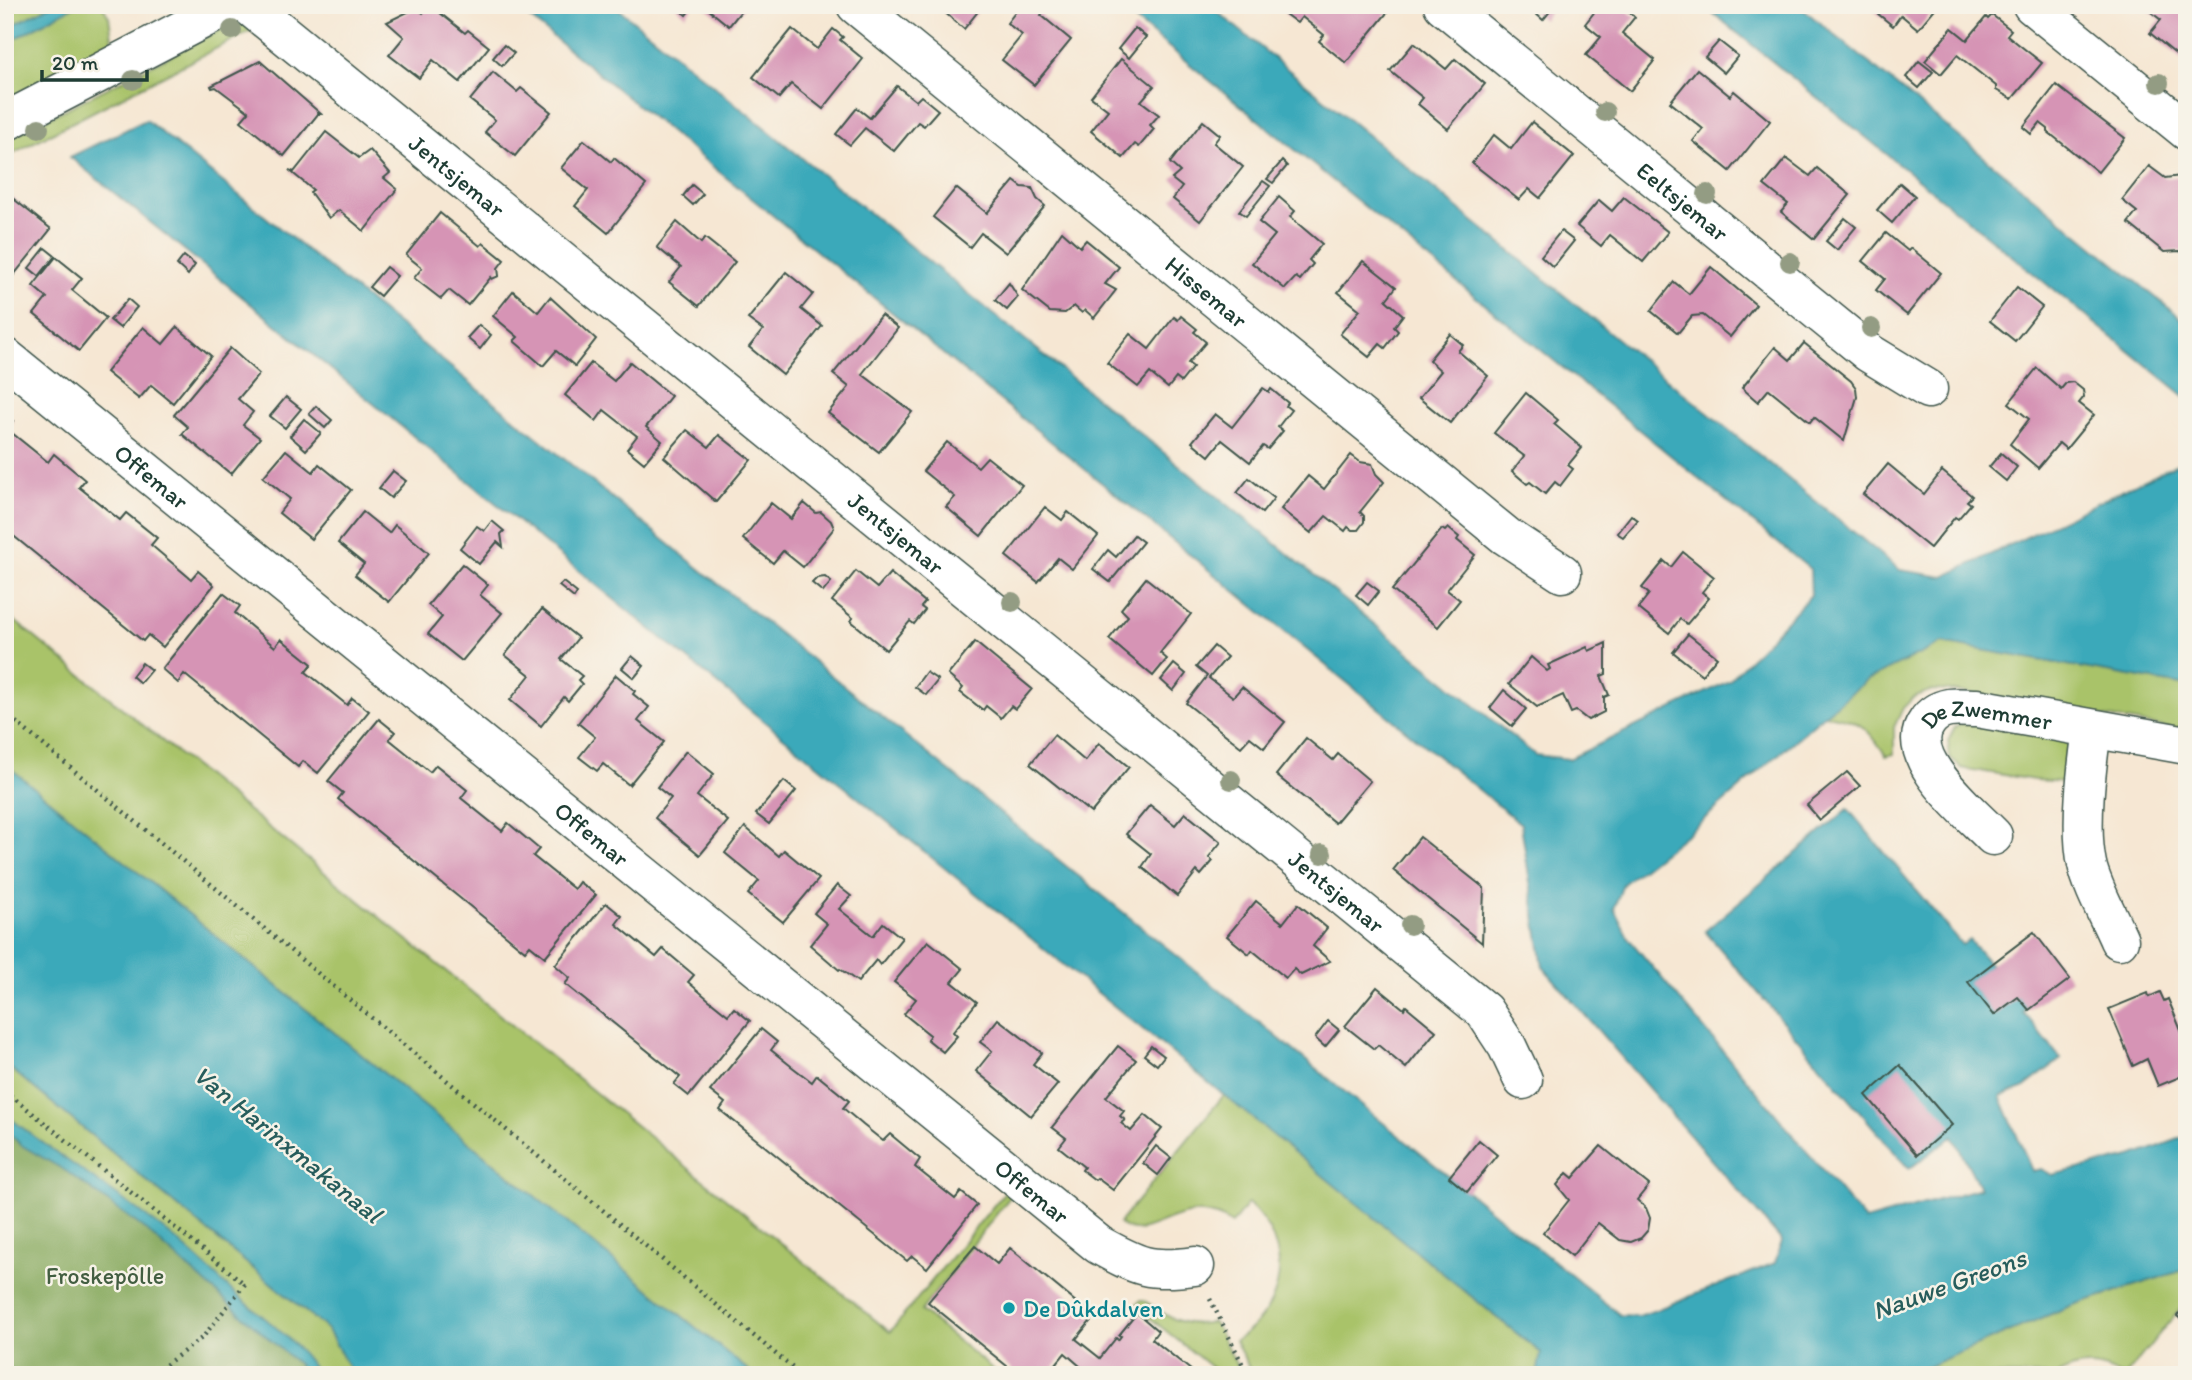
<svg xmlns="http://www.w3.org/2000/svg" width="2192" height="1380" font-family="Itim,sans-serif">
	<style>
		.green { fill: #a9c369; stroke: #64804e; stroke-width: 2 }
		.forest { fill: #86a95d; stroke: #527348; stroke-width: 2 }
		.water { fill: #3ba9ba; stroke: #2d7377; stroke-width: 2 }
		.building { fill: #d694b5 }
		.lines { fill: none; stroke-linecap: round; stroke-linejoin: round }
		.minor-casing { stroke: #3f564c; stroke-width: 41 }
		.path { stroke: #3f564c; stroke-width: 4.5; stroke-dasharray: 2 5; stroke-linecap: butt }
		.minor { stroke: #fff; stroke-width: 38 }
		.tree { fill: #939c83 }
		.culture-dot { fill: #0f9aa8; stroke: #f7f3e8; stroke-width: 2.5 }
		.labels { text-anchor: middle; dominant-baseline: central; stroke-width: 5; stroke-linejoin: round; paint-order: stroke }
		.street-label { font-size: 24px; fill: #1f3d34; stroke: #f7f3e8 }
		.park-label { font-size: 24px; fill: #425e41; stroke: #f7f3e8 }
		.culture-label { font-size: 24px; fill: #0d838f; stroke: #f7f3e8; text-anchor: start }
		.water-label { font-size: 26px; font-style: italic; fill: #275d5c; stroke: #f7f3e8 }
	</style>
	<rect width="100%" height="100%" fill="#f7f3e8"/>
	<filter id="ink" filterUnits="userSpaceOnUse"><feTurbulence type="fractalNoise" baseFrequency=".0143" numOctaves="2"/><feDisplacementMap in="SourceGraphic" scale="14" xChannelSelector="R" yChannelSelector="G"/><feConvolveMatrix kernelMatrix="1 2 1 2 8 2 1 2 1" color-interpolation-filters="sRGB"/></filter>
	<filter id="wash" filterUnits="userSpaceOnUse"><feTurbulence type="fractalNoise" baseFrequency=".00686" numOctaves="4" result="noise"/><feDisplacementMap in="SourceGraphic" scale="28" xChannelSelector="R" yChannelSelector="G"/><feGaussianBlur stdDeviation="1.57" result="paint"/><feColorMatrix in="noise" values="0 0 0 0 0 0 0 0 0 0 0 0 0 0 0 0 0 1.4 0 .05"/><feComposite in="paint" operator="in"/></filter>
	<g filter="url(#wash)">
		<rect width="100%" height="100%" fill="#f6e7d3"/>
		<g class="green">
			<path d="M5 5H52L5 29Z"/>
			<path d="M76 5H102L109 17 113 45 5 102V44Z"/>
			<path d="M236 22H246L256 28 5 157V140Z"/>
			<path d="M5 613 890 1332 1008 1188 1013 1193 921 1311 1000 1375H754L5 764Z"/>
			<path d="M1942 643 2187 686V731L1955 691 1933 690 1915 696 1903 708 1894 727V754L1886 756C1867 726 1859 719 1824 715L1867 680Z"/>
			<path d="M1962 723 2075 739 2067 782 2034 780 1961 768 1950 757 1948 741 1955 727Z"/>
			<path d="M5 1064 328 1330 353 1375H5Z"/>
			<path d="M1224 1095 1541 1353 1537 1375H1253L1235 1341C1288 1307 1294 1246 1248 1203L1232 1224C1181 1189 1147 1250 1119 1223Z"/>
			<path d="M2187 1269V1300L2126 1375C2116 1375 2112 1370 2103 1368 2087 1363 2072 1367 2057 1375H1907L2070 1306Z"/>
			<path d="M1141 1300H1144C1168 1318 1183 1328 1214 1322L1242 1375H1221L1135 1306Z"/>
		</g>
		<path class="forest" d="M5 1129 21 1145 66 1171 142 1227 266 1336 299 1365 304 1375H21L5 1364Z"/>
		<g class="water">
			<path d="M52 5H76L5 44V29Z"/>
			<path d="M514 5H614L1535 755 1569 759 1729 681 1811 595 1810 569 1117 5H1209L1900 570 1944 577 2187 459V686L1942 643 1867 680 1824 715 1688 833 1623 884 1614 909 1629 939 1865 1221 1980 1188 1953 1136 1909 1169 1705 931 1848 809 1962 945 1969 940 2028 1007 2023 1012 2061 1059 2023 1088 2000 1096 2032 1171 2041 1169 2052 1175 2131 1157 2187 1136V1269L2070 1306 1907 1375H1537L1541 1353 70 157 146 120 1620 1315 1639 1316 1653 1311 1775 1263 1782 1241 1543 967 1521 824Z"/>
			<path d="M1703 5H1798L2187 323V398Z"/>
			<path d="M5 764 754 1375H353L328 1330 5 1064Z"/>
			<path d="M5 1114C58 1157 117 1192 170 1235 194 1254 215 1276 238 1296 266 1319 299 1343 318 1375H304L299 1365 266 1336 142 1227 66 1171 21 1145 5 1129Z"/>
		</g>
		<g id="blocks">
			<g class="building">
				<path d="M430 5 465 33 468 30 489 47 460 82 433 60 419 78 389 55 404 37 387 22 416 8 423 13Z"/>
				<path d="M674 5H694L686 15Z"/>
				<path d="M703 5H746L729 26Z"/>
				<path d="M936 5H983L964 29Z"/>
				<path d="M1021 5H1049L1041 15 1071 40 1034 85 1002 60 1022 35 1007 23Z"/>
				<path d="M1292 5H1388L1391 8 1346 63 1319 41 1324 35 1302 17 1297 23 1285 14Z"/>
				<path d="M1526 5H1555L1543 20Z"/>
				<path d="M1600 5H1621L1635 17 1622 33 1655 60 1630 91 1586 55 1601 37 1585 24Z"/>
				<path d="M1867 5H1938L1918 29 1901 15 1893 26Z"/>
				<path d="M2142 5H2187V58L2184 61 2150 33 2161 20Z"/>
				<path d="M1992 15 2011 30 2007 35 2042 63 2012 99 1996 90V86L1957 55 1941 74 1925 61 1952 28 1967 40 1986 17 1988 19Z"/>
				<path d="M1135 28 1146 37 1129 58 1118 49Z"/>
				<path d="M792 29 817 49 833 29 843 37 840 40 863 59 823 109 791 84 779 98 753 77Z"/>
				<path d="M1719 41 1738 56 1724 73 1705 57Z"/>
				<path d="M1414 43 1446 69 1455 59 1485 84 1448 129 1418 104 1423 98 1390 71Z"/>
				<path d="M504 45 514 53 502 66 493 58Z"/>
				<path d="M1121 59 1154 86 1141 101 1159 115 1150 125 1154 129 1139 147 1135 144 1123 158 1091 131 1108 110 1091 97Z"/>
				<path d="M260 61 321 114H318L284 156 241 121 249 112 216 87 212 88 211 86Z"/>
				<path d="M1919 61 1933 72 1919 88 1906 77Z"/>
				<path d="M1697 69 1730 96 1734 91 1770 121 1730 171 1693 141 1703 129 1670 102Z"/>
				<path d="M493 72 517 92 521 88 551 112 515 156 485 132 495 120 470 100Z"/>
				<path d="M2056 85 2125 138 2098 172 2048 132V129L2040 123 2031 134 2023 127Z"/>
				<path d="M897 86 916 101 921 96 938 110 924 126 918 122 894 151 865 128 850 145 836 134 857 108 870 118Z"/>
				<path d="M1203 121 1220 135 1214 143 1243 167 1200 221 1173 199 1182 187 1172 179 1180 172 1170 163Z"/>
				<path d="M1532 122 1574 156 1540 198 1529 189 1519 200 1472 163 1494 135 1511 149Z"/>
				<path d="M326 132 359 158 370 150 390 173 384 178 397 189 364 231 339 210 329 218 310 192 313 190 289 170 294 172Z"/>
				<path d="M584 140 611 162 614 158 646 185 608 233 575 206 588 190 561 168Z"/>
				<path d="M1786 158 1810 176 1817 168 1850 195 1814 239 1781 212 1788 204 1764 185Z"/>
				<path d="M1282 161 1287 166 1273 183 1267 179Z"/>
				<path d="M2149 166 2165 178 2181 176 2187 181V257L2180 251 2164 252 2128 223 2137 212 2122 200Z"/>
				<path d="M1014 181 1022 187 1032 188 1037 199 1045 206 1006 253 981 233 970 247 933 217 956 188 987 213Z"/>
				<path d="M1263 181 1270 186 1246 216 1239 211Z"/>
				<path d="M1900 183 1915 196 1892 223 1877 210Z"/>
				<path d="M692 185 703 194 693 205 683 196Z"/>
				<path d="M5 192 51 229 5 286Z"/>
				<path d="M1279 197 1295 211 1290 217 1322 244 1309 260 1313 264 1300 280 1296 277 1285 289 1252 263 1275 235 1259 222Z"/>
				<path d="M1624 197 1668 232 1643 262 1610 235 1601 246 1577 226 1599 200 1612 211Z"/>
				<path d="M440 213 480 246 483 243 504 260 498 268 499 276 492 279 491 277 468 305 449 290 441 299 414 278 422 268 406 255Z"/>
				<path d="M1845 218 1856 227 1837 250 1826 241Z"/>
				<path d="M677 222 701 243 705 238 735 262 699 306 669 282 681 267 657 247Z"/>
				<path d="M1062 231 1080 247 1086 240 1119 267 1105 284 1116 290 1094 318 1085 310 1082 313 1074 306 1065 313 1050 312 1022 290Z"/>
				<path d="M1561 231 1574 241 1553 267 1541 256Z"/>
				<path d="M1886 233 1908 251 1911 248 1941 273 1907 315 1876 290 1885 279 1863 261Z"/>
				<path d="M45 248 55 256 39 276 29 268Z"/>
				<path d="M184 256 195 265 188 275 177 265Z"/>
				<path d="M56 257 82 278 72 290 106 318 79 351 34 314 47 298 33 286Z"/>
				<path d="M1363 261 1396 287 1386 300 1403 315 1394 327 1398 331 1385 348 1380 344 1369 357 1340 334 1360 310 1338 292Z"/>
				<path d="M386 267 397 276 380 296 369 287Z"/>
				<path d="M1711 267 1756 305 1730 337 1703 315 1692 316 1678 333 1651 311 1674 282 1689 294Z"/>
				<path d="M786 272 813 294 801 309 822 326 783 375 749 347 763 330 748 319Z"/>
				<path d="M1009 283 1018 297 1007 310 995 300Z"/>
				<path d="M2017 287 2042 307 2015 341 1990 321Z"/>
				<path d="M513 291 538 312 550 297 596 339 575 366 556 351 543 366 514 341 518 337 493 316Z"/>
				<path d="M128 299 137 307 120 328 110 320Z"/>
				<path d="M881 315 898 328 862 374 912 412 879 452 828 413 849 387 833 374Z"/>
				<path d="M1181 316 1197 329 1194 332 1206 342 1188 363 1193 367 1181 382 1176 378 1168 388 1150 373 1138 387 1107 363 1130 334 1149 349 1174 317 1178 320Z"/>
				<path d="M479 325 491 335 480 349 467 338Z"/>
				<path d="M143 327 163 344 177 327 211 356 173 403 151 385 139 399 106 372Z"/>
				<path d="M1450 334 1463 345 1458 351 1488 376 1450 423 1419 398 1441 371 1429 360Z"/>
				<path d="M1804 343 1851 381 1856 388 1857 397 1844 441 1814 417 1810 422 1769 389 1758 402 1742 388 1775 347 1790 360Z"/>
				<path d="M230 348 259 374 238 399 253 412 243 425 260 438 231 474 182 434 188 427 174 415Z"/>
				<path d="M630 362 671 396 646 427 662 441 644 463 627 449 637 436 604 410 596 421 565 395 591 363 614 381Z"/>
				<path d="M2037 368 2061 389 2066 383 2073 382 2083 390 2084 397 2079 403 2094 415 2066 449 2059 443 2038 468 2010 444 2029 419 2009 403Z"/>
				<path d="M1263 388 1269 392 1271 389 1288 403 1286 406 1291 410 1278 427 1283 431 1268 449 1263 446 1250 462 1222 440 1209 456 1192 442 1215 414 1232 427Z"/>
				<path d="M1526 393 1558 420 1554 424 1582 448 1568 465 1573 469 1560 486 1555 482 1545 494 1530 482 1527 484 1512 471 1524 456 1494 433Z"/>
				<path d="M286 397 301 409 285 428 270 416Z"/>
				<path d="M316 406 332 420 325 428 309 414Z"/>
				<path d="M5 415 13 421 7 429 48 462 54 454 85 480 79 487 120 520 126 513 157 538 151 545 191 579 198 571 214 585 163 647 148 635 143 641 5 529Z"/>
				<path d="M304 419 321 433 306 450 290 436Z"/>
				<path d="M687 430 709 447 719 435 751 460 716 502 664 457Z"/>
				<path d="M947 442 978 467 987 457 1022 485 981 536 946 507 955 497 923 471Z"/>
				<path d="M286 450 313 472 319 464 351 490 311 539 279 513 290 499 263 477Z"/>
				<path d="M2001 453 2017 467 2006 481 1989 467Z"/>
				<path d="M1351 455 1360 462 1372 464 1376 474 1384 482 1360 512 1364 516V522L1358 530H1352L1348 527 1345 531 1326 516 1311 533 1281 509 1308 476 1324 489Z"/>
				<path d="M1888 464 1924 494 1942 471 1972 496 1967 501 1971 504 1958 519 1955 517 1930 548 1863 494Z"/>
				<path d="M393 471 406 481 391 498 379 488Z"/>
				<path d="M1249 478 1274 498 1262 513 1237 493Z"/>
				<path d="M771 503 791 519 804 503 816 513 821 512 831 521 834 528 803 567 783 551 773 563 743 539Z"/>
				<path d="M1045 507 1062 520 1068 512 1098 536 1072 569 1058 558 1038 582 1006 556Z"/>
				<path d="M363 512 389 533 395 525 429 553 389 602 355 575 364 564 338 543Z"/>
				<path d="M1631 515 1638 520 1623 537 1617 533Z"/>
				<path d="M492 521 504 531 501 534 503 547 497 542 479 564 460 548 477 526 484 531Z"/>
				<path d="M1448 528 1459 537 1457 540 1475 555 1447 590 1460 600 1438 627 1392 590 1442 529 1445 531Z"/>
				<path d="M1134 535 1143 542 1110 582 1093 569 1108 550 1116 557Z"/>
				<path d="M1683 552 1714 577 1702 592 1709 598 1687 624 1680 619 1669 633 1638 608 1649 594 1642 588 1664 561 1671 567Z"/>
				<path d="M462 564 488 585 480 595 502 613 462 661 428 634 442 617 428 605Z"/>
				<path d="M856 571 877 588 890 573 925 602 921 607 925 610 914 624 910 621 886 650 851 621 853 618 832 601Z"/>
				<path d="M825 577 831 582 823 592 812 583 817 578Z"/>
				<path d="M1146 578 1191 614 1160 653 1167 659 1153 676 1109 639 1128 616 1121 609Z"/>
				<path d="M563 582 577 593 574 598 559 586Z"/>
				<path d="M1367 582 1379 591 1368 605 1356 595Z"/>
				<path d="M223 593 240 606 235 613 275 647 281 639 312 664 306 672 326 688 347 705 352 698 369 711 318 773 303 761 298 767 184 674 178 683 162 669Z"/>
				<path d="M542 609 578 638 561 659 582 676 578 680 582 684 568 701 564 697 541 726 510 700 530 675 505 655Z"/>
				<path d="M1688 634 1717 657 1702 675 1673 652Z"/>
				<path d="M975 642 1032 689 1015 709 1011 706 1001 718 986 706 983 710 960 692 963 688 948 675Z"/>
				<path d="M1606 643V674L1601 676 1609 695 1604 697V712L1588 720 1576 711 1571 713 1563 695 1537 707 1509 684 1531 657 1547 671 1550 669 1548 665 1587 647 1589 651Z"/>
				<path d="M1214 646 1227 657 1209 678 1233 697 1242 687 1285 722 1264 748 1250 737 1241 747 1186 703 1207 676 1196 667Z"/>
				<path d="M632 656 644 666 634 678 622 668Z"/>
				<path d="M142 663 151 670 140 683 132 676Z"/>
				<path d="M1174 664 1186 674 1173 691 1161 680Z"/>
				<path d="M926 672 938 680 926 695 915 687Z"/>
				<path d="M616 675 635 691 633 694 649 707 638 721 664 742 629 785 603 764 597 771 579 757 595 737 578 723Z"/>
				<path d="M1504 690 1526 709 1512 726 1490 708Z"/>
				<path d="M379 719 395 732 389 739 410 756 430 772 436 765 467 790 461 798 502 831 508 823 539 849 533 856 574 889 579 882 596 895 545 957 530 945 525 951 338 799 343 793 328 781Z"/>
				<path d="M1054 735 1085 761 1099 743 1129 767 1091 813 1030 764Z"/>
				<path d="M1306 738 1333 760 1338 754 1370 781 1335 823 1276 775Z"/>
				<path d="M686 751 714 774 697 796 728 821 700 855 655 818 671 798 657 787Z"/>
				<path d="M1847 772 1860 786 1820 820 1807 805Z"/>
				<path d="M784 781 796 791 769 824 756 814Z"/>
				<path d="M1150 805 1175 825 1185 813 1221 842 1209 857 1213 861 1201 875 1197 871 1177 896 1142 867 1151 854 1126 834Z"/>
				<path d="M745 827 779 856 784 850 819 879 783 922 748 894 759 881 725 853Z"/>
				<path d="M1420 837 1484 888 1482 943 1393 870Z"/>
				<path d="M837 885 851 896 839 909 873 936 883 923 902 938 880 965 876 960 858 982 840 969 839 970 810 945 827 924 814 913Z"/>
				<path d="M1256 901 1283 923 1298 904 1327 928 1313 946 1330 961 1301 975 1294 969 1286 978 1252 950 1249 954 1227 936Z"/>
				<path d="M606 903 622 916 616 924 656 957 663 949 694 975 688 982 708 999 728 1015 734 1008 750 1021 689 1096 674 1084 680 1077 565 984 570 978 555 965Z"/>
				<path d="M2034 932 2070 979 2029 1010 2018 997 1994 1015 1968 982Z"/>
				<path d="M928 941 963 969 952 982 977 1002 953 1032 957 1036 943 1052 927 1039 930 1035 904 1014 916 999 894 982Z"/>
				<path d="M1377 987 1404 1009 1406 1006 1436 1031 1406 1068 1378 1045 1374 1049 1345 1026Z"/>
				<path d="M2160 992 2164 1001 2168 999 2187 1045V1074L2158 1086 2147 1059 2133 1066 2109 1009 2148 993 2149 997Z"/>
				<path d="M998 1019 1042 1053 1033 1064 1058 1084 1031 1116 976 1071 992 1051 980 1042Z"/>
				<path d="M1328 1021 1339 1030 1325 1047 1315 1038Z"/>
				<path d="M761 1029 777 1042 771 1050 791 1066 812 1082 817 1075 849 1101 843 1108 863 1125 883 1141 890 1134 920 1159 915 1167 955 1199 961 1192 977 1205 927 1268 912 1256 907 1261 720 1110 725 1103 710 1091Z"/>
				<path d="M1118 1046 1136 1060 1106 1097 1124 1111 1120 1116 1125 1120 1121 1123 1131 1131 1145 1115 1162 1129 1113 1190 1097 1178 1095 1180 1082 1170 1084 1167 1059 1147 1066 1138 1052 1127Z"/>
				<path d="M1151 1046 1164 1056 1157 1065 1144 1055Z"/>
				<path d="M1900 1065 1952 1125 1917 1155 1866 1095Z"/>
				<path d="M1479 1140 1497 1155 1467 1192 1449 1177Z"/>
				<path d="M1156 1146 1171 1158 1158 1175 1143 1163Z"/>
				<path d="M1601 1146 1649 1185 1637 1200 1646 1208 1650 1218 1648 1230 1641 1238 1631 1242 1620 1240 1598 1223 1572 1256 1543 1233 1569 1200 1557 1185 1567 1173 1573 1178Z"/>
				<path d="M975 1246 997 1264 1010 1248 1094 1317 1076 1339 1100 1358 1116 1338 1118 1340 1121 1336 1119 1335 1137 1313 1158 1331 1152 1339 1197 1375H1075L1081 1367 1065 1353 1047 1375H1018L928 1302Z"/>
				<path d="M2187 1303V1324L2177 1316Z"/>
			</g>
		</g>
	</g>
	<g filter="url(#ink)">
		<use href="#blocks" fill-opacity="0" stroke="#3f564c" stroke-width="2"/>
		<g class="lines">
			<defs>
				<g id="minor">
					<path id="s1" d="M248 5 1484 1011 1507 1046 1523 1080"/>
					<path id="s2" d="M856 5 1506 536 1562 573"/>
					<path id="s3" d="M1443 5 1869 353 1928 389"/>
					<path d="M2032 5 2187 131"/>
					<path d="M5 122 230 5"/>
					<path id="s4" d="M5 357 1099 1245C1139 1267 1149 1272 1195 1266"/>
					<path d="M2092 729C2087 766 2079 827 2087 864 2091 885 2110 919 2119 940"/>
					<path id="s5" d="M1993 836C1970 812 1901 757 1927 722 1932 714 1939 710 1949 708 1958 707 1968 708 1977 708L2187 745"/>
				</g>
			</defs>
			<use href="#minor" class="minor-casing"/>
			<g class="path">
				<path d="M5 713 801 1375"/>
				<path d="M5 1091 245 1284 203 1337 152 1375"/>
				<path d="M1210 1299 1248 1375"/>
			</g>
			<use href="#minor" class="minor"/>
		</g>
		<g class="tree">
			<circle cx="232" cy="30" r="10"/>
			<circle cx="133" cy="80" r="10"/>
			<circle cx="2159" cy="83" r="10"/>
			<circle cx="1605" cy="112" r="10"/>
			<circle cx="39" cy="128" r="10"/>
			<circle cx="1707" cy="194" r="10"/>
			<circle cx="1790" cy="262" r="10"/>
			<circle cx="1871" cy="328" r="10"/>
			<circle cx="1012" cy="602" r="10"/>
			<circle cx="1231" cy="780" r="10"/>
			<circle cx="1322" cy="854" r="10"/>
			<circle cx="1410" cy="925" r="10"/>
		</g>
	</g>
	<circle class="culture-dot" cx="1009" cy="1308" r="7"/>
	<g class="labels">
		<g class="street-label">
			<text stroke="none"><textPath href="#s1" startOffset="270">Jentsjemar</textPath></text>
			<text stroke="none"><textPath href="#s3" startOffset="310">Eeltsjemar</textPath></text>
			<text stroke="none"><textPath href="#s2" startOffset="453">Hissemar</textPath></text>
			<text stroke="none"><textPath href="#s4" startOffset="189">Offemar</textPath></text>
			<text stroke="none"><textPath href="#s1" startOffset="836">Jentsjemar</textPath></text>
			<text stroke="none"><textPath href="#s5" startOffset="205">De Zwemmer</textPath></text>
			<text stroke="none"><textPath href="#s4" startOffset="756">Offemar</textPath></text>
			<text stroke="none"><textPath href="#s1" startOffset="1404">Jentsjemar</textPath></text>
			<text stroke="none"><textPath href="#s4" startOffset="1323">Offemar</textPath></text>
		</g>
		<g class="park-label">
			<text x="105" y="1275">Froskepôlle</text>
		</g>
		<g class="culture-label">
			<text x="1023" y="1308">De Dûkdalven</text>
		</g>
		<g class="water-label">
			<text transform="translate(288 1144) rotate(39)">Van Harinxmakanaal</text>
			<text transform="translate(1949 1284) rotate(-20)">Nauwe Greons</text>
		</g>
	</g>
	<rect width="2192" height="1380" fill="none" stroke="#f7f3e8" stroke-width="28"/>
	<path d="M42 70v10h105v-10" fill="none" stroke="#1f3d34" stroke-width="3.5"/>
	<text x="52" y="70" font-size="21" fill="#1f3d34" stroke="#f7f3e8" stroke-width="5" paint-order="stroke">20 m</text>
</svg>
